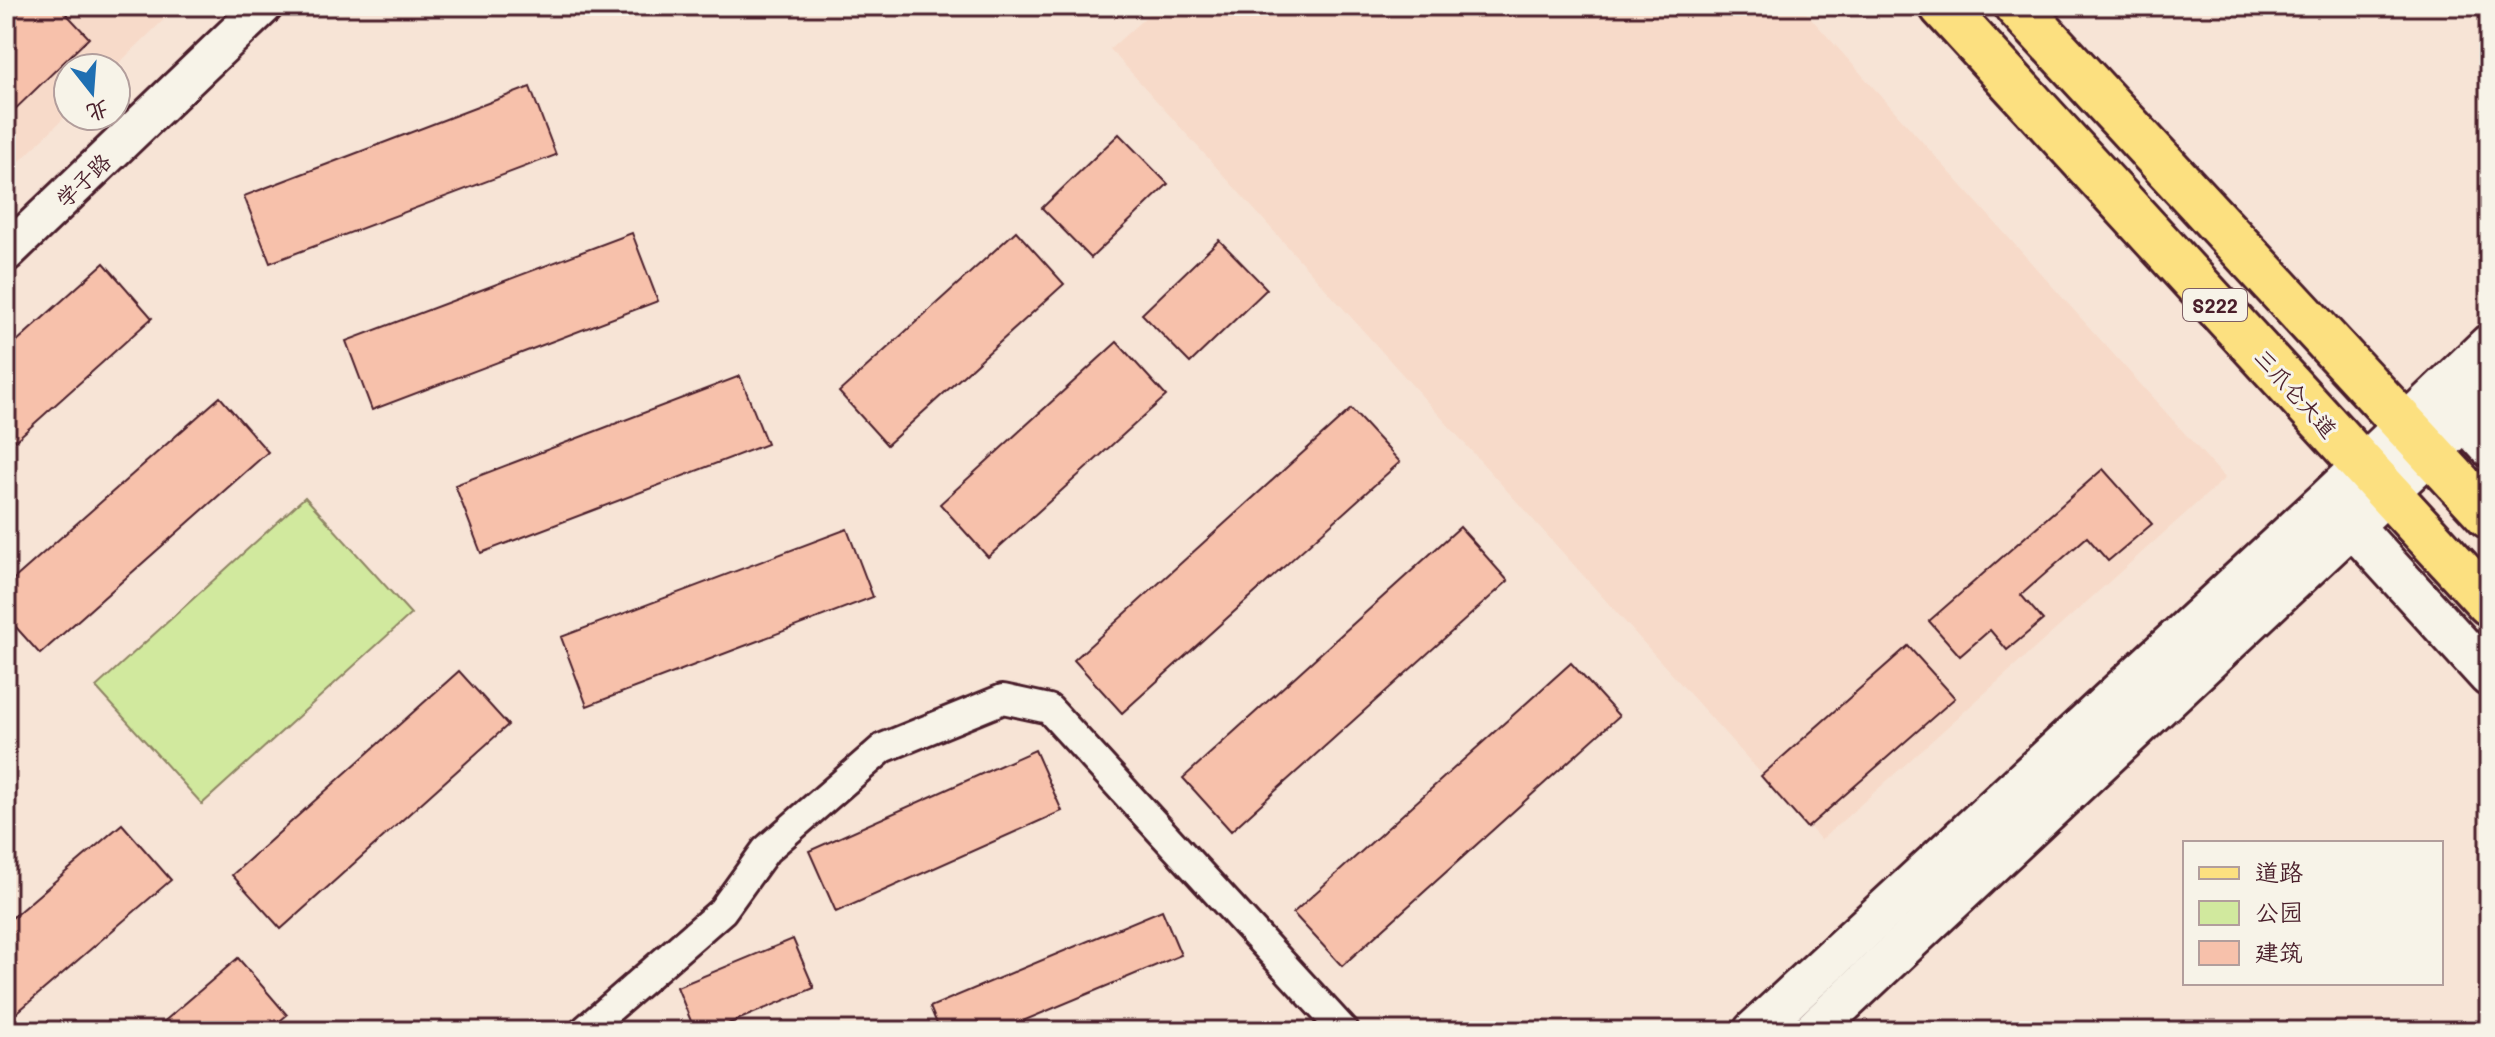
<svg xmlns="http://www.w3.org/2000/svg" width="2495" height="1037" font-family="Mali,'LXGW WenKai TC',sans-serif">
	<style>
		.built { fill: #f7dac9 }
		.green { fill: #d1e99e; stroke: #8e8464; stroke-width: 2 }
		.building { fill: #f7c1ab; stroke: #4a1f2b; stroke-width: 2 }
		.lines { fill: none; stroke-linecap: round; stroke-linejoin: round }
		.minor-casing { stroke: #4a1f2b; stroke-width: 34 }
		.tertiary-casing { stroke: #4a1f2b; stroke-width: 42 }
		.secondary-casing { stroke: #4a1f2b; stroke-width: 46 }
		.primary-casing { stroke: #4a1f2b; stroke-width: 50 }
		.minor { stroke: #f7f3e8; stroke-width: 28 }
		.tertiary { stroke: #f7f3e8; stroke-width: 36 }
		.secondary { stroke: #f7f3e8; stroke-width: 40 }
		.primary { stroke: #fce080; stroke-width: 44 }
		.labels { text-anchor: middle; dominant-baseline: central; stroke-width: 6; stroke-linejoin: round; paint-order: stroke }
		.shield { fill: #f7f3e8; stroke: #7e5f64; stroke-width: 2 }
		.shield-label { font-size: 20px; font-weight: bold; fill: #4a1f2b }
		.street-label { font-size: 22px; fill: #4a1f2b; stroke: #f7f3e8 }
	</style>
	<rect width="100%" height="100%" fill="#f7e4d6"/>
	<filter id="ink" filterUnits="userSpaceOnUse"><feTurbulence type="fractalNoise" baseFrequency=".0125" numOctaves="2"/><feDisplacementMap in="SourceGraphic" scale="16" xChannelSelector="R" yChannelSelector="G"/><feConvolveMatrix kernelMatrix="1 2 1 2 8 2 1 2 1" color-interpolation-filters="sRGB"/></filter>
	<g filter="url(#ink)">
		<g class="built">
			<path d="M6 6H178L114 68H68V114L6 175Z"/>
			<path d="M1158 6H1800L2225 478 1821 840 1110 49Z"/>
		</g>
		<path class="green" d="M305 497 411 614 202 804 96 687Z"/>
		<g class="building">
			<path d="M6 6H59L89 38 6 118Z"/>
			<path d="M530 87 556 155 270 263 244 196Z"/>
			<path d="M1119 134 1168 184 1091 258 1042 208Z"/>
			<path d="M1016 231 1064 284 887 445 839 392Z"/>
			<path d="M632 233 658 301 372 410 346 341Z"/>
			<path d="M1219 240 1267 289 1190 363 1142 314Z"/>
			<path d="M104 263 152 318 6 449V351Z"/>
			<path d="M1117 342 1166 396 988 557 940 504Z"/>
			<path d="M740 376 767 444 481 553 455 485Z"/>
			<path d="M220 397 268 452 40 654 6 616V586Z"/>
			<path d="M1351 409 1400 462 1122 713 1074 660Z"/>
			<path d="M2103 469 2152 524 2108 561 2087 537 2021 595 2043 620 2007 650 1990 630 1960 656 1929 621Z"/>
			<path d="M1460 527 1508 581 1231 831 1183 778Z"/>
			<path d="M847 529 873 597 587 706 561 637Z"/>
			<path d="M1908 646 1955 698 1807 828 1761 776Z"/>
			<path d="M1571 663 1619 716 1342 966 1293 913Z"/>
			<path d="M459 671 508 725 281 929 232 875Z"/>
			<path d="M1035 750 1062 811 836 912 809 851Z"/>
			<path d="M122 824 171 880 6 1022V923Z"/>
			<path d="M1162 910 1181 955 999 1031H940L930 1007Z"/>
			<path d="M793 939 814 988 711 1031H695L677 987Z"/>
			<path d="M238 958 287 1015 268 1031H153Z"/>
		</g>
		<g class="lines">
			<defs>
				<path id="minor" d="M584 1031 722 911 766 850 883 748 1003 699 1049 709 1344 1031"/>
				<path id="tertiary" d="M6 253 264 6"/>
				<g id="secondary">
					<path d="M2446 399 2489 446"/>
					<path d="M2333 505 2489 676"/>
					<path d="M1754 1031 2328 499 2489 345"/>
					<path d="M1813 1031 2489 397"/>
				</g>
				<g id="primary">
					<path d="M1942 6 2489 603"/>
					<path d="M2017 6 2489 516"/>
				</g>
			</defs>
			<use href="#minor" class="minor-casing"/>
			<use href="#tertiary" class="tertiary-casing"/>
			<use href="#secondary" class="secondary-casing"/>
			<use href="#primary" class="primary-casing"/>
			<use href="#minor" class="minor"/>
			<use href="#tertiary" class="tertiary"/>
			<use href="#secondary" class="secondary"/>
			<use href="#primary" class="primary"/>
		</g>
	</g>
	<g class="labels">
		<rect class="shield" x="2183" y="289" width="64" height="32" rx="6"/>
		<g class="shield-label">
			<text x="2215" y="305">S222</text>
		</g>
		<g class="street-label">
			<text transform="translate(83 180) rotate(-44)">学子路</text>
			<text transform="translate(2296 393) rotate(48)">三爪仑大道</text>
		</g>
	</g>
	<rect width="2495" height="1037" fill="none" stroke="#f7f3e8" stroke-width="32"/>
	<rect x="16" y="16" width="2463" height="1005" fill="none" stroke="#4a1f2b" stroke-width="3" filter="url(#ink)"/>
	<rect x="2183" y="841" width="260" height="144" fill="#f7f3e8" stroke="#b29e9c" stroke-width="2"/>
	<rect x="2199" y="867" width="40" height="12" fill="#fce080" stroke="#b29e9c" stroke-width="2"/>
	<text x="2255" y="881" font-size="24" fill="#4a1f2b">道路</text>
	<rect x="2199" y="901" width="40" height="24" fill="#d1e99e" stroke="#b29e9c" stroke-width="2"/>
	<text x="2255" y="921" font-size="24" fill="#4a1f2b">公园</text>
	<rect x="2199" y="941" width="40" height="24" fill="#f7c1ab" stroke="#b29e9c" stroke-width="2"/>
	<text x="2255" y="961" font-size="24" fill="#4a1f2b">建筑</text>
	<g transform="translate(92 92) rotate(163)"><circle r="38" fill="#f7f3e8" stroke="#b29e9c" stroke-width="2"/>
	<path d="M0-6L14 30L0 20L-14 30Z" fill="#1f6fb2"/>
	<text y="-12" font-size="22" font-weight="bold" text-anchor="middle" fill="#4a1f2b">北</text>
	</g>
</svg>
